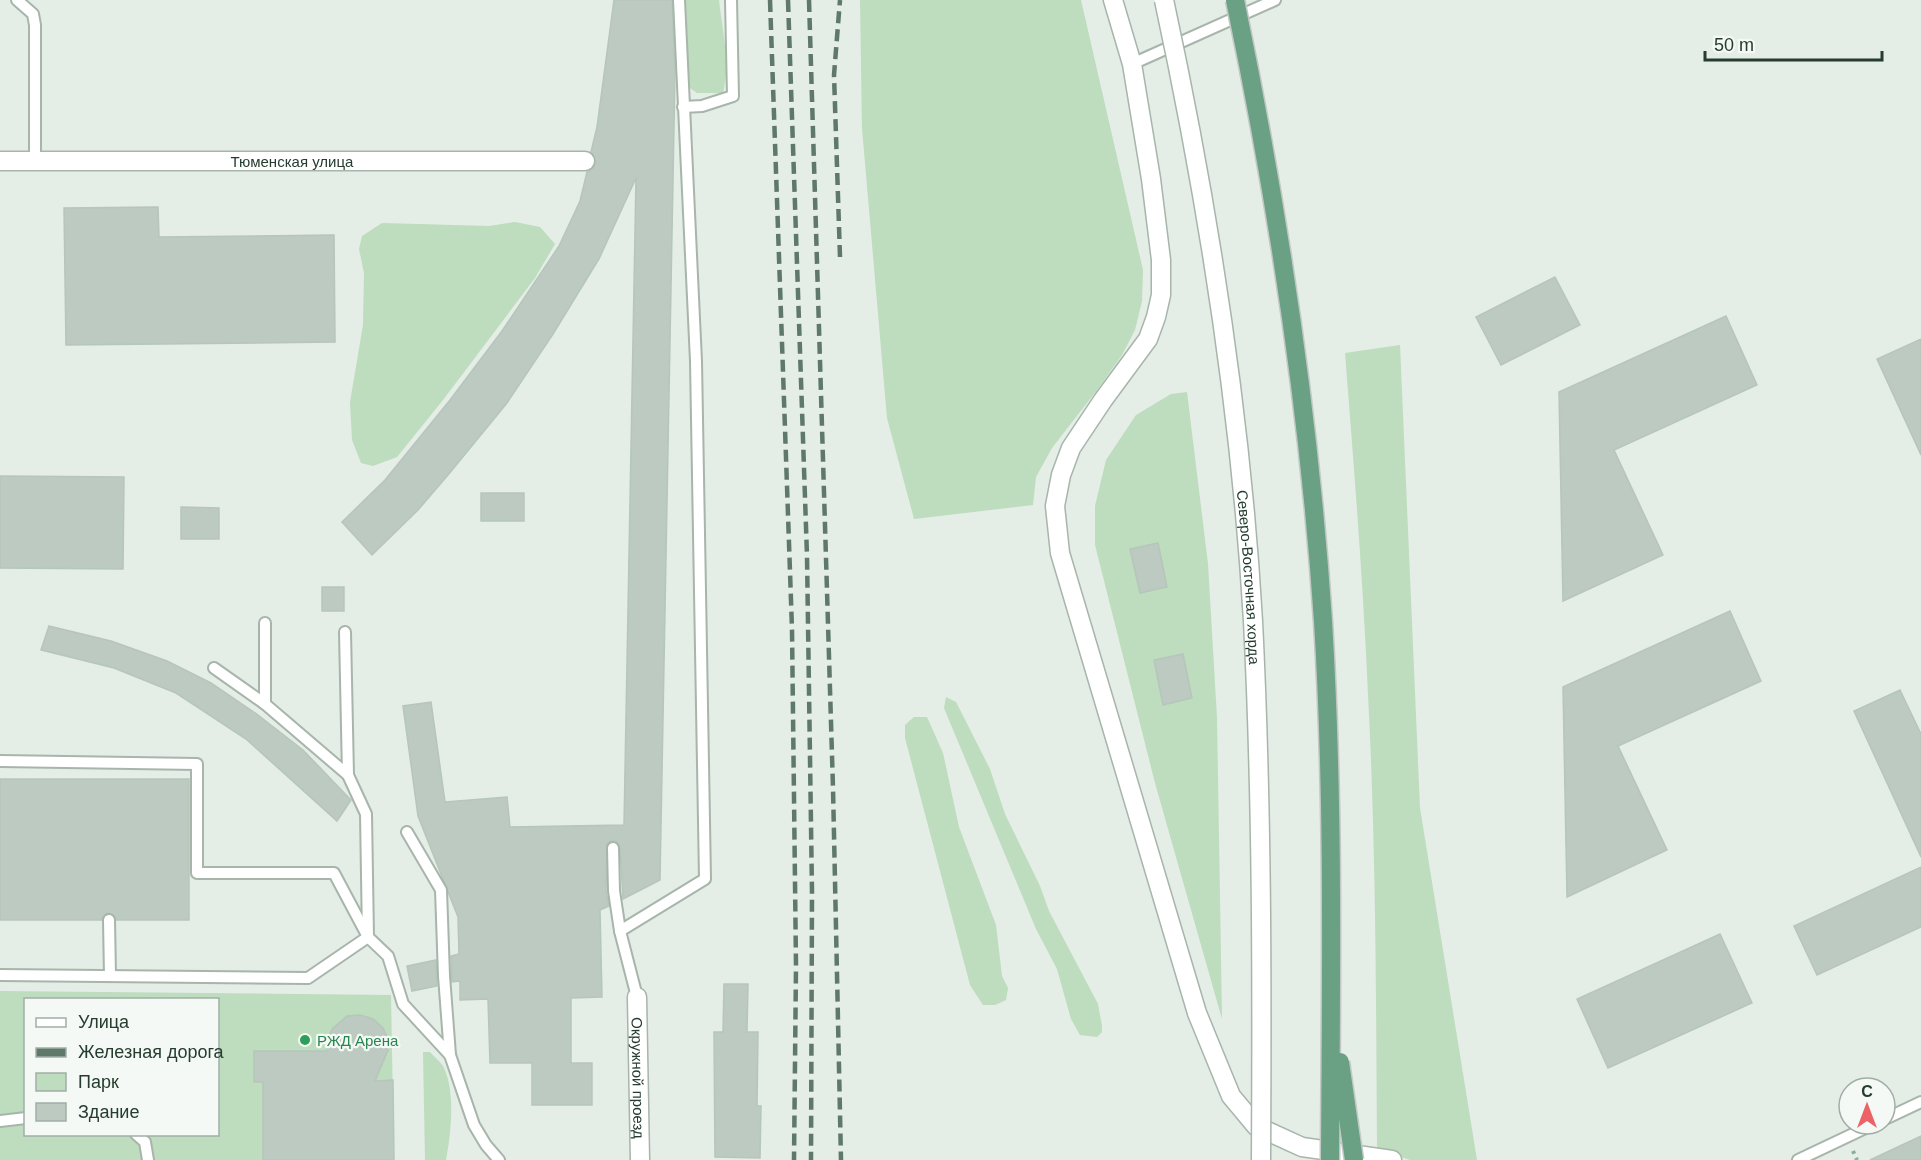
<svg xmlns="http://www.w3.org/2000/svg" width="1921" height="1160" font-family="Helvetica,sans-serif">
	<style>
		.green { fill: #bedcbe; fill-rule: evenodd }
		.building { fill: #bccac1; stroke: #b6c6bb; stroke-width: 1.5 }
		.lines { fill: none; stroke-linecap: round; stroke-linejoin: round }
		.service-casing { stroke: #a7b5ab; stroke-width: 14 }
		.minor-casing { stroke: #a7b5ab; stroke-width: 21 }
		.path { stroke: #86af96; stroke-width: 4; stroke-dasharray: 3 4.5; stroke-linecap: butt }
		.service { stroke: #fff; stroke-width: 10 }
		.minor { stroke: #fff; stroke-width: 18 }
		.rail { stroke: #5e796a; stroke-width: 4.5; stroke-dasharray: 12 6; stroke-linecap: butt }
		.minor-bridge-casing { stroke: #a7b5ab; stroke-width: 21; stroke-linecap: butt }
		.primary-bridge-casing { stroke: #c2c9c5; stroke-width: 21; stroke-linecap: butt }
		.minor-bridge { stroke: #fff; stroke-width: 18 }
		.primary-bridge { stroke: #6aa083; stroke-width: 18 }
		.leisure-dot { fill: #2e9e5b; stroke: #f4f9f5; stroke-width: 2 }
		.labels { text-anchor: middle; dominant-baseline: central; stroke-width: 4.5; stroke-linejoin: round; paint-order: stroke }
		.street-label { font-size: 15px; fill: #243d2f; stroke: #f4f9f5 }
		.leisure-label { font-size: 15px; fill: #27864d; stroke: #f4f9f5; text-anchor: start }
	</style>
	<rect width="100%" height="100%" fill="#e4ede6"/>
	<g class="green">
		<path d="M685 0H719C722 29 731 64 723 93H697L687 86Z"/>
		<path d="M860 0H1081L1143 270 1142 301 1135 330 1122 355 1097 390 1052 448 1036 477 1033 505 914 519 887 418 862 128Z"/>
		<path d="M515 222 540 227 555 244 535 278 443 400 397 457 373 466 361 463 352 440 350 402 363 325 364 273 359 249 362 236 382 223 489 226Z"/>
		<path d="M1400 345 1420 808 1477 1160H1410L1377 1149C1376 997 1376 845 1368 694 1363 580 1354 467 1345 353Z"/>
		<path d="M1187 392 1208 564 1217 718 1222 1019 1155 783 1095 545V506L1106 460 1136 415 1171 394ZM1157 543 1167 587 1140 593 1130 549ZM1182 654 1191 698 1164 705 1154 660Z"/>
		<path d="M946 697 956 702 990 769 1005 814 1040 886 1049 911 1098 1004 1102 1026V1032L1097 1037 1080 1035 1071 1019 1057 969 1036 929 944 708Z"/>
		<path d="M914 717H927L943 753 959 827 996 925 1002 976 1008 988 1006 1000 995 1005H983L970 985 905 738V725Z"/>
		<path d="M0 991 391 995 394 1160H0ZM26 1000H218V1134H26Z"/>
		<path d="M423 1052H430C434 1057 440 1061 443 1066 456 1090 451 1135 446 1160H425Z"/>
	</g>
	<g class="building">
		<path d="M614 0H672L675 71 660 880 623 899 620 847 616 841H610L607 844 606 891 609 906 600 910 602 997 571 998V1063H592V1105H532V1063H490L488 999 460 1000V981L452 982 451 956 459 954 458 917 418 816 403 706 431 702 445 802 507 797 510 827 624 825 636 178 599 259 553 334 507 403 448 475 418 510 372 555 342 522 385 480 450 400 502 331 559 246 580 201 587 172 594 167 596 162 591 152 597 127Z"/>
		<path d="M158 207 159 237 334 235 335 342 66 345 64 208Z"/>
		<path d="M1555 277 1580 325 1501 365 1476 317Z"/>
		<path d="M1726 316 1757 385 1614 450 1663 555 1563 601 1559 392Z"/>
		<path d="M1921 339V455L1877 359Z"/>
		<path d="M0 476 124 477 123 569 0 568Z"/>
		<rect x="481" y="493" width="43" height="28"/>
		<path d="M181 507 219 508V539H181Z"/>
		<path d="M1158 543 1167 587 1140 593 1130 549Z"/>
		<rect x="322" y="587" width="22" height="24"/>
		<path d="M1730 611 1761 681 1618 746 1667 850 1567 897 1563 687Z"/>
		<path d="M49 626 111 641 167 661 211 683 258 715 303 750 351 800 337 821 246 739 176 693 114 668 41 650Z"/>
		<path d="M1183 654 1192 698 1163 705 1154 660Z"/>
		<path d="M1900 690 1921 734V857L1854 711Z"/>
		<path d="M0 779H189V920H116L115 916 109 913 105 914 102 920H0Z"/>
		<path d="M1921 867V927L1817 975 1794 926Z"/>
		<path d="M1720 934 1752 1003 1608 1068 1577 999Z"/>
		<path d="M436 960 437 986 412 991 407 966Z"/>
		<path d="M724 984H748L747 1032H758L757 1106H761L760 1158 715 1157 714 1032H723Z"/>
		<path d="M360 1015 373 1019 383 1028 388 1039V1050L375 1081 393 1080 394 1160H263V1082H254V1051H327L328 1037 333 1028 347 1016Z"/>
		<path d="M1921 1136V1160H1870Z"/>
	</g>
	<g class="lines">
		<defs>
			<g id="service">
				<path d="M17 0 33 14 35 25V161"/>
				<path d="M1132 64 1275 0"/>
				<path d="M683 107 702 106 733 96 731 0"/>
				<path d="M265 623V704"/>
				<path d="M345 632 348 775 366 814 368 937 388 956 403 1004 450 1055 474 1125 486 1145 499 1160"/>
				<path d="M214 668 265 704 348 775"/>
				<path d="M0 761 197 764V873H334L368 937 308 978 0 975"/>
				<path d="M407 832 441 890 444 976 450 1055"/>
				<path d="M613 848 614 891 620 931 637 997"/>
				<path d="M109 920 110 976"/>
				<path d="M620 931 705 879 696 361 679 0"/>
				<path d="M1885 1119 1921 1102"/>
				<path d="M0 1121 26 1118"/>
				<path d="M136 1134 145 1142 148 1160"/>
				<path d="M1798 1160 1874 1124"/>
			</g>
			<g id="minor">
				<path d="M1113 0 1132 64 1151 179 1161 260V295L1156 317 1148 339 1103 400 1071 448 1061 475 1055 506 1060 553 1197 1013 1231 1096 1256 1126 1302 1147 1392 1160"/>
				<path id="s1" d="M0 161H585"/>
				<path id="s2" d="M637 997 640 1160"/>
			</g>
		</defs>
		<use href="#service" class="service-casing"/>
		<use href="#minor" class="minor-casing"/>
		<path class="path" d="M1853 1151 1857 1160"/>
		<use href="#service" class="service"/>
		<use href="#minor" class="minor"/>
		<g class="rail">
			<path d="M770 0 792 629 796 966 794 1160"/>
			<path d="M788 0 807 556 812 892 811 1160"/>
			<path d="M809 0 833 788 841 1160"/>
			<path d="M840 257 834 75 840 0"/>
		</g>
		<defs>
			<g id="minor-bridge">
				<path id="s3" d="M1164 0C1208 204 1241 412 1253 621 1262 800 1262 980 1261 1160"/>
			</g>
			<g id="primary-bridge">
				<path d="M1235 0C1278 206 1309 410 1323 621 1334 800 1331 980 1330 1160"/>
				<path d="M1340 1062 1354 1160"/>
			</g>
		</defs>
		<use href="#minor-bridge" class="minor-bridge-casing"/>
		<use href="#primary-bridge" class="primary-bridge-casing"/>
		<use href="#minor-bridge" class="minor-bridge"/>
		<use href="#primary-bridge" class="primary-bridge"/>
	</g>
	<circle class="leisure-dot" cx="305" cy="1040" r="6"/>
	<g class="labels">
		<g class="street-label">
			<text stroke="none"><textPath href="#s1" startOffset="292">Тюменская улица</textPath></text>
			<text stroke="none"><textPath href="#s3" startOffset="584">Северо-Восточная хорда</textPath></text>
			<text stroke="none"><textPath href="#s2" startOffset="81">Окружной проезд</textPath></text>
		</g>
		<g class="leisure-label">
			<text x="317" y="1040">РЖД Арена</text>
		</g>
	</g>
	<rect x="24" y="998" width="195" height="138" fill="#f4f9f5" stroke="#a1aea6" stroke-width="1.5"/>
	<rect x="36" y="1018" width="30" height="9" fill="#ffffff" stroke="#a1aea6" stroke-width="1.5"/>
	<text x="78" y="1028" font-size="18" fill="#243d2f">Улица</text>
	<rect x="36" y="1048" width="30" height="9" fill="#5e796a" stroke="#a1aea6" stroke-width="1.5"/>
	<text x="78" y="1058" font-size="18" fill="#243d2f">Железная дорога</text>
	<rect x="36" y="1073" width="30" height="18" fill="#bedcbe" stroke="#a1aea6" stroke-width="1.5"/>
	<text x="78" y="1088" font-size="18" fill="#243d2f">Парк</text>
	<rect x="36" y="1103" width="30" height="18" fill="#bccac1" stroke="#a1aea6" stroke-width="1.5"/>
	<text x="78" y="1118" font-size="18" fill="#243d2f">Здание</text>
	<g transform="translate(1867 1106)"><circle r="28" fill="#f4f9f5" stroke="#a1aea6" stroke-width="1.5"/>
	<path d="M0-4.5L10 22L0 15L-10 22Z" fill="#eb6367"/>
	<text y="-9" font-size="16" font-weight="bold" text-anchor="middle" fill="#243d2f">С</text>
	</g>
	<path d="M1705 51v9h177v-9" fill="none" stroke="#243d2f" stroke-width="3"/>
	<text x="1714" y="51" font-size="18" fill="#243d2f" stroke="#f4f9f5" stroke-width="4.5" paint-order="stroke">50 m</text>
</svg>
